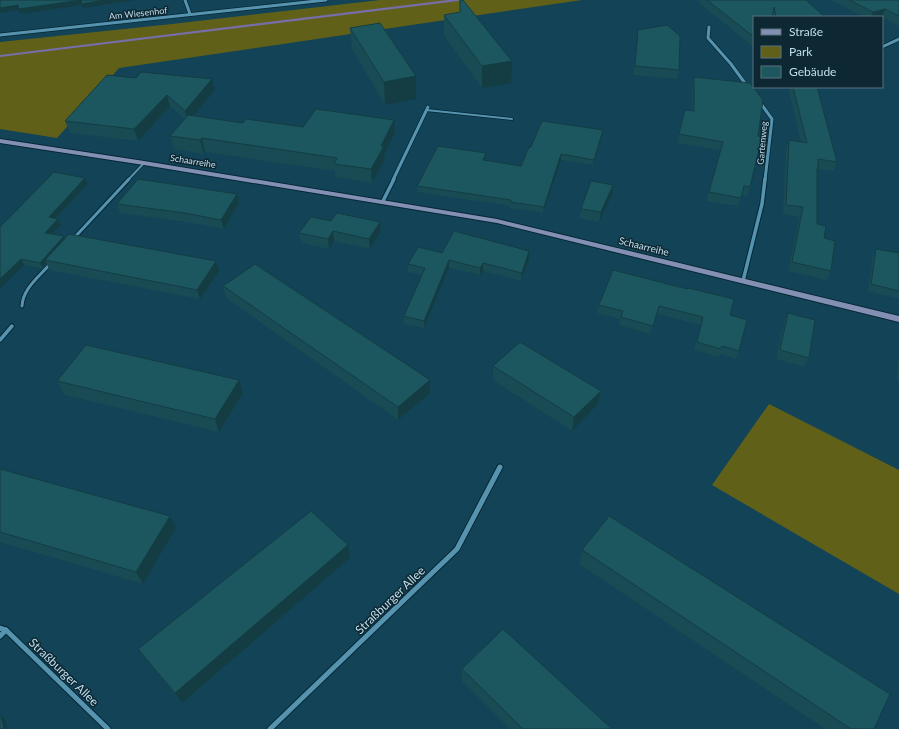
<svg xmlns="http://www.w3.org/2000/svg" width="899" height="729" font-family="Lato,sans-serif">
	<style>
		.green { fill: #616019 }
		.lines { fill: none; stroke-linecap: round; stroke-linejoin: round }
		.stream { fill: #766eaa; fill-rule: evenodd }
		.lane-far1-casing { stroke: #062836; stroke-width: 3.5 }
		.lane-casing { stroke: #062836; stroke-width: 5 }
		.street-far2-casing { stroke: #062836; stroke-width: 4.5 }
		.street-far1-casing { stroke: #062836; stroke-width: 5.5 }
		.street-casing { stroke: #062836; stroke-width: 7 }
		.secondary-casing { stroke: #062836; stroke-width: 2 }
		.lane-far1 { stroke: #5693af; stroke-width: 2 }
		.lane { stroke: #5693af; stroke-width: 3 }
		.street-far2 { stroke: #5693af; stroke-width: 3 }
		.street-far1 { stroke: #5693af; stroke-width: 3.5 }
		.street { stroke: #5693af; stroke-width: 5 }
		.secondary { fill: #8490b3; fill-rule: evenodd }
		.wall { fill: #184b53 }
		.shaded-wall { fill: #143d43 }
		.building { fill: #1c5760; stroke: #143d43 }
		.labels { text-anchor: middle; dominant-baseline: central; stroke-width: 3; stroke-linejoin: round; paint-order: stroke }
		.far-street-label { font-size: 9px; fill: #c1dfee; stroke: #0e2833 }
		.street-label { font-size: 10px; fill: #c1dfee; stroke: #0e2833 }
		.near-street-label { font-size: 12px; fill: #c1dfee; stroke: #0e2833 }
	</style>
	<rect width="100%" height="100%" fill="#124357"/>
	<g class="green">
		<path d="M380 0H582L119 68 57 138 0 129V42L172 24Z"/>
		<path d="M769 404 899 470V594L712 485Z"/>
	</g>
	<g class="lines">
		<path class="stream" d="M448 0H460L458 1 0 57V55Z"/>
		<defs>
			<g id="lane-far1">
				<path d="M426 110 512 119"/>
				<path d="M128 180 144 163"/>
			</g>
			<g id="lane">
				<path d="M74 238 129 179"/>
				<path d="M22 306C23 288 39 277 50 264"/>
			</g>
			<g id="street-far2">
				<path d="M185 0 190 14"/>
				<path d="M709 27 708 38 731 64 747 86"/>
				<path d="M0 35 326 0"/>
				<path d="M882 47 899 39"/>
				<path d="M759 101 772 119 765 180"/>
				<path d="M393 180 428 107"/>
			</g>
			<g id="street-far1">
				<path d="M383 201 394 179"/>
				<path d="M743 281 762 204 765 179"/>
				<path d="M0 340 12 326"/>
			</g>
			<g id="street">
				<path d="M0 628 6 630 108 729"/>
				<path d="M0 636 6 630"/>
				<path d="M270 729 457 549 500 467"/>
			</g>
			<path id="secondary" d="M0 139 144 161 497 219 899 316V322L497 223 144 165 0 143Z"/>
		</defs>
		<use href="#lane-far1" class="lane-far1-casing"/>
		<use href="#lane" class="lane-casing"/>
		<use href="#street-far2" class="street-far2-casing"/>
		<use href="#street-far1" class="street-far1-casing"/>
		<use href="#street" class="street-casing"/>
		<use href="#secondary" class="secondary-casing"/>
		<use href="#lane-far1" class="lane-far1"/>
		<use href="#lane" class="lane"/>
		<use href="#street-far2" class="street-far2"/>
		<use href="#street-far1" class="street-far1"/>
		<use href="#street" class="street"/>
		<use href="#secondary" class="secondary"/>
	</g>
	<g class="wall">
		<path d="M700 0H806L825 17H754V47L699 3Z"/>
		<path d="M831 0H899V26L882 17H863Z"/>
		<path d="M444 15 511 83 482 88 444 36Z"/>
		<path d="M350 28 416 99 385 105 352 49Z"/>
		<path d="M638 30 679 70 677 79 633 75Z"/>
		<path d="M107 75 215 90 193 116 243 123 395 133 384 155 385 160 372 183 335 177V171L205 152 204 154 174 149 170 136 184 119 170 106 138 141 70 133 65 121Z"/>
		<path d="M694 77 750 187 747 196 742 195 738 206 706 201 721 150 677 143 679 134 692 111V86Z"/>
		<path d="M788 87H817L837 162 834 171 818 169 817 173V224L824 238 831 271 827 280 788 271 799 217 783 214 786 149 789 140 801 142Z"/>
		<path d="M602 136 593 165 561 160 543 213 510 208V206L417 192V186L485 158V160L521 166 531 147Z"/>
		<path d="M88 184 56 218 58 219 61 225 52 234 65 239 216 261 219 271 200 299 49 270 47 264 43 269 24 265 0 227Z"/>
		<path d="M613 185 612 195 599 222 579 218 581 209Z"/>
		<path d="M239 203 224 229 187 222 120 213 117 204Z"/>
		<path d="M380 222 381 231 370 249 334 241 329 249 301 243 299 233Z"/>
		<path d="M876 249 899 253V299L868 291 873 256Z"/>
		<path d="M442 253 529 259 521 281 483 271 480 275 449 268 424 328 404 324V316L422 275 408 272V264Z"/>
		<path d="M613 270 730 315 739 351 736 359 720 354 719 357 694 350 701 325 657 314 650 334 619 325 620 319 597 313 599 305Z"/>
		<path d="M223 286 430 393 398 420 226 298Z"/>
		<path d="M788 313 809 358 804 367 776 359 784 323Z"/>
		<path d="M899 359V381H897L898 361Z"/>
		<path d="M493 366 598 404 572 431 493 380Z"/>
		<path d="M57 381 243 393 219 432 65 395Z"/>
		<path d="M0 469 176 528 143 584 0 542Z"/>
		<path d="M582 550 874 729H825L579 564Z"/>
		<path d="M350 558 182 703 146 660 138 649Z"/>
		<path d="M462 669 612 729H510L462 681Z"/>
	</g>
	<g class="shaded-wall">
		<path d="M81 0H136L83 8 82 5 20 14 19 10 0 13V8L18 5Z"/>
		<path d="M885 9 882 17H871L873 12Z"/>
		<path d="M512 61 511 83 482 88V66Z"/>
		<path d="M416 76V99L385 105 384 82Z"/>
		<path d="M212 79 215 90 188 122 185 111Z"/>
		<path d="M167 95 170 106 138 141 134 129Z"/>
		<path d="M394 120 395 133 384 155 385 160 372 183 371 169 381 146Z"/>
		<path d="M603 130 602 136 593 165 594 160Z"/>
		<path d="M202 138 205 152 204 154 200 140Z"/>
		<path d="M486 153 485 158 483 166V160Z"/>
		<path d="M561 154V160L543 213 544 207Z"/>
		<path d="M85 178 88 184 51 223 49 217Z"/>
		<path d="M613 185 612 195 599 222 601 212Z"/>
		<path d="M237 194 239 203 224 229 221 220Z"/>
		<path d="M58 219 61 225 47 239 45 233Z"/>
		<path d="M380 222 381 231 370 249 369 239Z"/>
		<path d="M333 231 334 241 329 249 328 239Z"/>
		<path d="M64 236 67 242 45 260 47 264 43 269 40 263Z"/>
		<path d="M529 251V259L521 281 522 273Z"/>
		<path d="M21 259 24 265 0 289V279Z"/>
		<path d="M449 260V268L424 328V321Z"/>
		<path d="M216 261 219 271 200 299 197 290Z"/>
		<path d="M483 263V271L480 275V268Z"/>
		<path d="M239 380 243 393 219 432 215 419Z"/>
		<path d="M430 380V393L398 420V407Z"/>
		<path d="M601 391 598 404 572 431 574 417Z"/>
		<path d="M170 516 176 528 143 584 136 572Z"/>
		<path d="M348 545 350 558 182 703 175 693Z"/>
		<path d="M1 716 5 720 7 729H4Z"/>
	</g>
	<g class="building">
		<path d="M0 0H105L82 4 81 0 19 9 18 5 0 8Z"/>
		<path d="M460 0H463L512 61 482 66 444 15 460 12Z"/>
		<path d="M707 0H806L825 17H776L774 7 772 17H754V37Z"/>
		<path d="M849 0H899V16L885 9 873 12Z"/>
		<path d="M380 23 416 76 384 82 350 28Z"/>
		<path d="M667 25 680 36 679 70 635 66 638 30Z"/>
		<path d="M141 72 212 79 185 111 167 95 134 129 65 121 107 75 136 78Z"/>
		<path d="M694 77 750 83 763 100 758 136 762 137 750 187 744 186 741 198 709 192 723 142 679 134 685 110 694 111Z"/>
		<path d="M793 87H817L837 162 818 159V168H817V224L826 226 824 238 835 241 831 271 792 262 803 207 786 205 789 140 807 143Z"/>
		<path d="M316 109 394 120 381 146H384L371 169 334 164 337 158 202 138 200 140 170 136 188 115 243 123 246 119 303 127Z"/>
		<path d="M542 121 603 130 594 160 561 154 544 207 510 202 511 200 417 186 438 146 486 153 483 160 521 166 529 147H531Z"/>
		<path d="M54 172 85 178 49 217 58 219 45 233 64 236 40 263 21 259 0 279V227Z"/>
		<path d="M138 179 237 194 221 220 185 213 117 204Z"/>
		<path d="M591 181 613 185 601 212 581 209Z"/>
		<path d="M337 213 380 222 369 239 333 231 328 239 299 233 311 217 331 221Z"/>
		<path d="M454 231 529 251 522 273 483 263 480 268 449 260 424 321 404 316 425 268 408 264 418 247 442 253Z"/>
		<path d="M69 234 216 261 197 290 45 260Z"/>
		<path d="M876 249 899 253V291L871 284Z"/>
		<path d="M255 264 430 380 398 407 223 286Z"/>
		<path d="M613 270 687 289 688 288 734 299 730 315 747 320 739 351 722 346 721 349 697 342 703 317 659 306 653 326 621 317 623 311 599 305Z"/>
		<path d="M788 313 815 320 809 358 780 350Z"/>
		<path d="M520 342 601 391 574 417 493 366Z"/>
		<path d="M86 345 239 380 215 419 57 381Z"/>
		<path d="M0 469 170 516 136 572 0 532Z"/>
		<path d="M311 511 348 545 175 693 138 649Z"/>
		<path d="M609 516 890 694 874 729H851L582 550Z"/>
		<path d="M503 629 612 729H523L462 669Z"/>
		<path d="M1 716 4 729H0V717Z"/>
	</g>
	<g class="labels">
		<g class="far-street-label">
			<text transform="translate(138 13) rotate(-6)">Am Wiesenhof</text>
			<text transform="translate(762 143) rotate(-85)">Gartenweg</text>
			<text transform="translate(193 161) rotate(9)">Schaarreihe</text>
		</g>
		<g class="street-label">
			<text transform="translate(644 246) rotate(14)">Schaarreihe</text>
		</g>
		<g class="near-street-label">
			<text transform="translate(390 600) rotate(-44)">Straßburger Allee</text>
			<text transform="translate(64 672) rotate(44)">Straßburger Allee</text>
		</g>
	</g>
	<rect x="753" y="16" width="130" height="72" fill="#0e2833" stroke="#56717e"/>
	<rect x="761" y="29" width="20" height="6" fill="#8490b3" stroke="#56717e"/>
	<text x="789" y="36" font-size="12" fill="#c1dfee">Straße</text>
	<rect x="761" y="46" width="20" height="12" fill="#616019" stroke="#56717e"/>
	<text x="789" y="56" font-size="12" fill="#c1dfee">Park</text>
	<rect x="761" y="66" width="20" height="12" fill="#1c5760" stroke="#56717e"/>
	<text x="789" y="76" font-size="12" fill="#c1dfee">Gebäude</text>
</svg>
